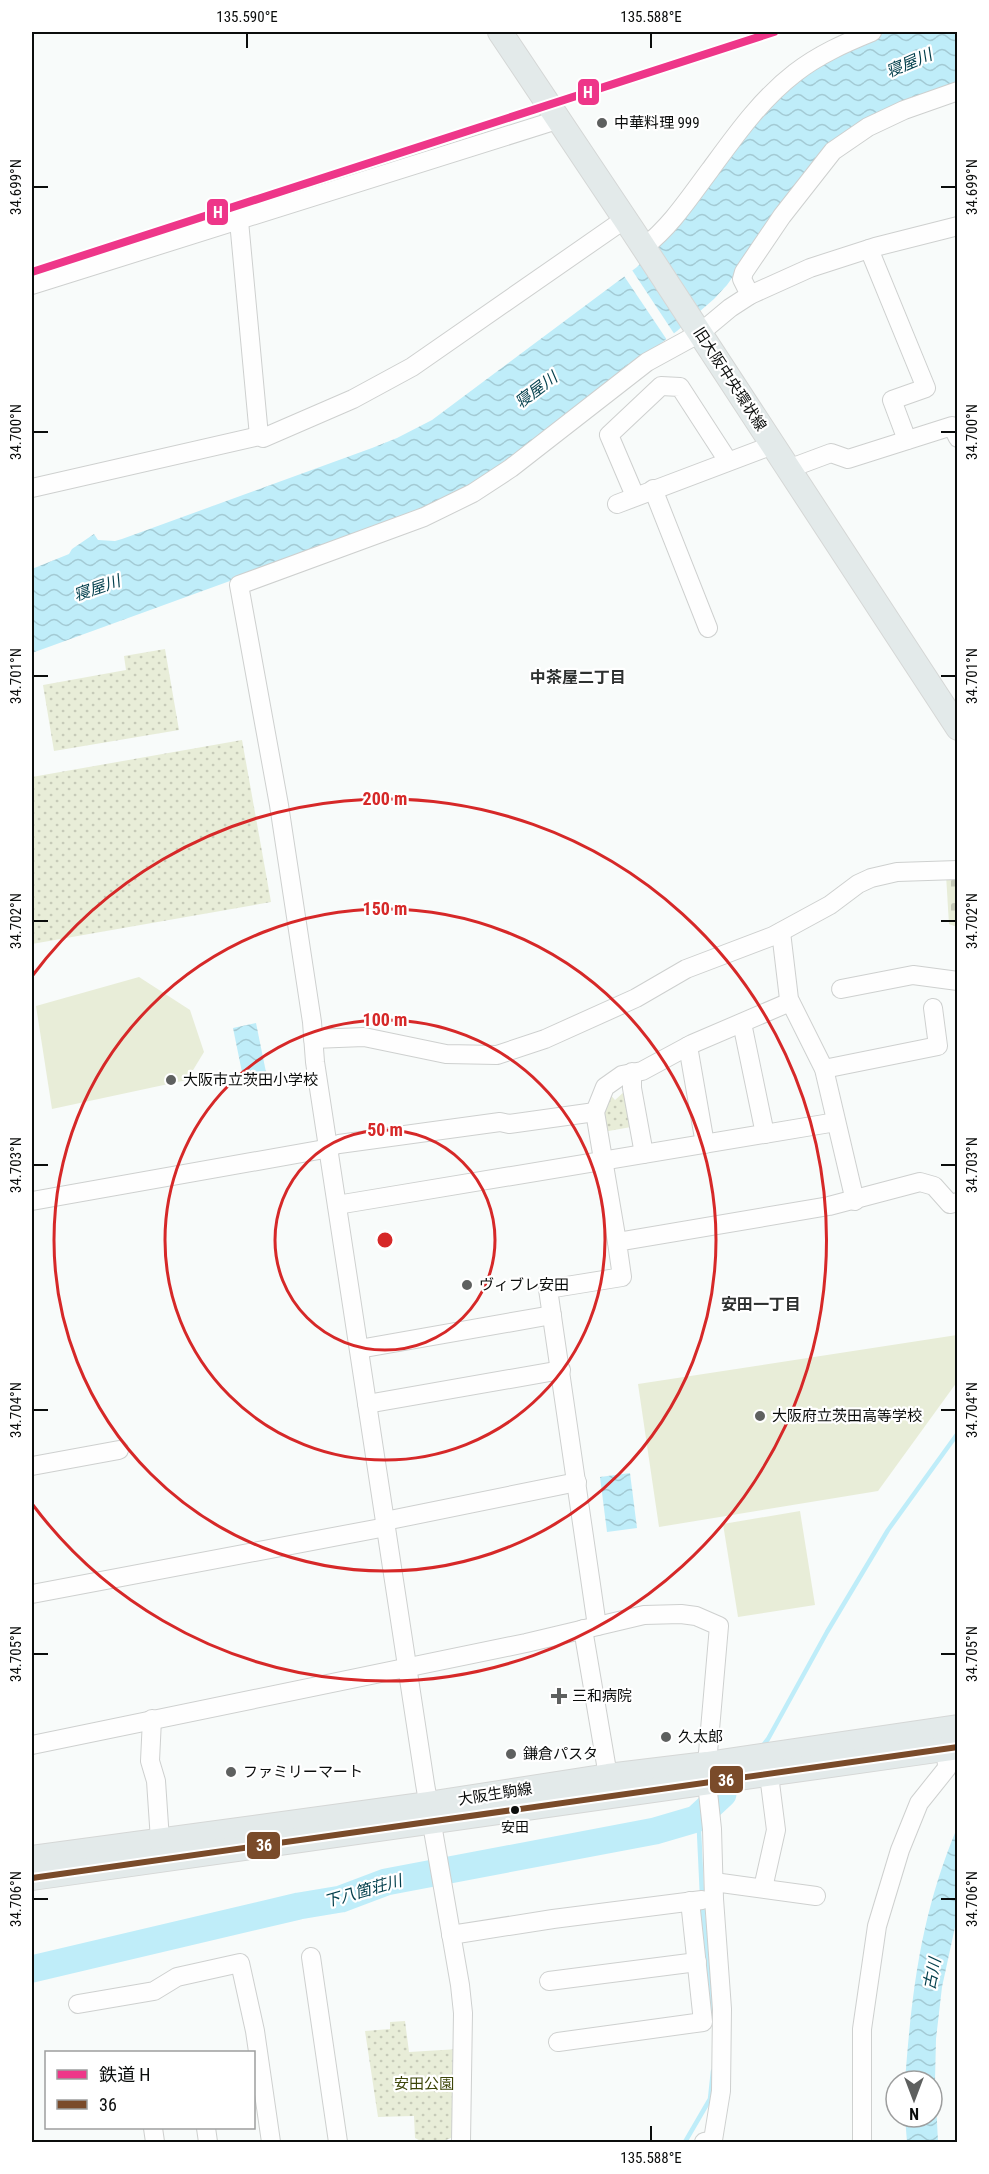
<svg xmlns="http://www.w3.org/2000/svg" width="989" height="2174" font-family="'Roboto Condensed','Noto Sans JP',sans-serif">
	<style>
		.cemetery { fill: url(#cemetery-stones) }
		.park { fill: url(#park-dots) }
		.pitch { fill: #e8edd8 }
		.water { fill: url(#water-waves) }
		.pier { fill: #f8fbfa }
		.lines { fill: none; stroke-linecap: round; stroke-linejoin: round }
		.stream { stroke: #bfedf9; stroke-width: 4.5 }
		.river { stroke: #bfedf9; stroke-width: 27 }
		.minor-casing { stroke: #ced0cf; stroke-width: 20 }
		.major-casing { stroke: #d5d7d6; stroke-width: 26 }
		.minor { stroke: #fefefe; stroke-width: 18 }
		.major { stroke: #e3eaea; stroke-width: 24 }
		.bus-1-casing { stroke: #fff; stroke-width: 10 }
		.bus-1 { stroke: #7a4b2a; stroke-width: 6 }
		.rail-1-casing { stroke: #fff; stroke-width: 12 }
		.rail-1 { stroke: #ee3689; stroke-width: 8 }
		.ticks { fill: none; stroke: #0b0d0c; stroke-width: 2 }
		.ring { fill: none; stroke: #d62828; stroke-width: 3 }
		.poi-dot { fill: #5e605f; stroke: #fff; stroke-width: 2 }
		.bus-dot { fill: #0b0d0c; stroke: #fff; stroke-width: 2 }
		.labels { text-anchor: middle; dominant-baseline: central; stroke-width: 4.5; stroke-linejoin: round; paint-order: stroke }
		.bus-label { font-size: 14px; fill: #0b0d0c; stroke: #fff }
		.poi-label { font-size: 15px; fill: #0b0d0c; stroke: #fff; text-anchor: start }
		.street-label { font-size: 15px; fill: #0b0d0c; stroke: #fff }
		.park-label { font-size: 15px; fill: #3d4508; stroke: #fff }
		.water-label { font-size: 16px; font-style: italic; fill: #003e4b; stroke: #fff }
		.neighbourhood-label { font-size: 16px; font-weight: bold; fill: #2e3130; stroke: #fff }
		.centre { fill: #d62828; stroke: #fff; stroke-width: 3 }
		.ring-label { font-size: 18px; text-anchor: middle; font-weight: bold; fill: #d62828; stroke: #fff; stroke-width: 4.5; stroke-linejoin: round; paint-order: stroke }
		.line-badge { stroke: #fff; stroke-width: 2 }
		.badge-label { font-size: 16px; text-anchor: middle; font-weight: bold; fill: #fff }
		.neatline { fill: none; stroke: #0b0d0c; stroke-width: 2 }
		.ticks-label { font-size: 15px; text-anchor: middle; fill: #0b0d0c }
	</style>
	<defs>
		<pattern id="cemetery-stones" width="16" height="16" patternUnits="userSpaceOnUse" patternTransform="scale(1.5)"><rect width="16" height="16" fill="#e8edd8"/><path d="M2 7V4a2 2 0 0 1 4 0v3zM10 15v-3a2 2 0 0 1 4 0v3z" fill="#c6cab8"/></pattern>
		<pattern id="park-dots" width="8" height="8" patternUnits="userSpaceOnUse" patternTransform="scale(1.5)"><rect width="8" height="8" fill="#e8edd8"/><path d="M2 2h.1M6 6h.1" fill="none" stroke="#c6cab8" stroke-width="1.8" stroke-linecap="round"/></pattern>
		<pattern id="water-waves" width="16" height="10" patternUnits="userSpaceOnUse" patternTransform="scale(1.5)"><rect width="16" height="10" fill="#bfedf9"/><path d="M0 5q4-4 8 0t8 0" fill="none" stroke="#a3cad4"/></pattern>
	</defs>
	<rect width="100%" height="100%" fill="#f8fbfa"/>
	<path class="cemetery" d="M946 875 957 876V927L949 924Z"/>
	<g class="park">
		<path d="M165 649 179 730 54 751 43 685 126 670 124 656Z"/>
		<path d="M242 740 271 902 32 944V777Z"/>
		<path d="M607 1091 615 1100 625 1091 631 1127 603 1132 599 1111Z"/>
		<path d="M405 2021 409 2052 459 2049 456 2135C448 2142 425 2145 415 2138L414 2116 378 2117 365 2031 390 2029V2022Z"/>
	</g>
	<g class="pitch">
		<path d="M139 977 190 1010 204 1052 187 1080 52 1109 36 1006Z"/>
		<path d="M957 1335V1382L878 1491 659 1527 638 1384Z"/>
		<path d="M800 1511 815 1605 738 1617 723 1524Z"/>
	</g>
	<g class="water">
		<path d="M883 32H957V85L920 98 798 186 727 285 714 299 677 331 529 444 484 477 441 502 348 538 32 653V569L69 554 72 549 94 534 98 540 115 541 122 539 372 448 397 438 432 420 637 267 657 246 779 93 849 47Z"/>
		<path d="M256 1023 267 1077 244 1082 233 1028Z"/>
		<path d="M630 1473 637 1528 607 1532 600 1477Z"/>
		<path d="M957 1828V1918L942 1987 936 2039 935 2081 938 2142H907L905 2117H932V2081H905C912 1989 921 1914 957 1828Z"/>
	</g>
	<path class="pier" d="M632 270 675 335 667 340 624 276Z"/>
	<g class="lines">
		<g class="stream">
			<path d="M761 1748 768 1739 827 1632 888 1530 958 1433"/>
			<path d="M696 1819 699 1831 702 1895"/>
			<path d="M702 1903 713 2017"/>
			<path d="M685 2142 710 2099 713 2071"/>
		</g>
		<path class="river" d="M32 1969 299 1906 341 1899 386 1882 655 1831 696 1819 723 1794"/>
		<defs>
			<g id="minor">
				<path d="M239 221 259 436"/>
				<path d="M644 247C671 226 689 198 710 170 735 136 760 100 795 73 818 55 845 43 872 32"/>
				<path d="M869 249 926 388 892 400 907 440"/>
				<path d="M32 285 557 120"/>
				<path d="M750 295 742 279 744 272 782 216 833 151 868 127 904 110 958 91"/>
				<path d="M788 469 831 453 848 459 952 426 958 438"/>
				<path d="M32 488 259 436 263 438 353 399 412 367 625 219"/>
				<path d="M653 489 708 628"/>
				<path d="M635 496 609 435 661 386 680 387 728 461"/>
				<path d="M617 504 773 445"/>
				<path d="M781 932 789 999 824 1069 855 1201"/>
				<path d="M841 989 913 975 958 981"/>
				<path d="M742 1023 765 1134"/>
				<path d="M313 1039 364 1037 446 1054 497 1055 545 1039 636 998 686 969 773 936 830 905 858 884 871 878 897 872 958 870"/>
				<path d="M688 1046 705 1144"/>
				<path d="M824 1069 938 1046 933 1008"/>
				<path d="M632 1072V1088L644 1154"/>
				<path d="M32 1201 319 1150 339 1144 500 1122 509 1124 595 1112"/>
				<path d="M337 1205 836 1122"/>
				<path d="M617 1242 595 1112 605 1087 622 1075 642 1071 692 1044 790 1002"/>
				<path d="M359 1349 552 1315"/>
				<path d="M367 1404 561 1370"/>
				<path d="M32 1466 119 1450"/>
				<path d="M385 1521 577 1482"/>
				<path d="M32 1594 386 1527"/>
				<path d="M597 1626 548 1289 622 1277 617 1242 829 1206 920 1182 934 1186 950 1204 958 1202"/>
				<path d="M583 1629 608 1776"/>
				<path d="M152 1719 150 1761 156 1781 160 1840"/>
				<path d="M32 1745 526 1643 644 1615 681 1614 696 1616 719 1626 707 1764"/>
				<path d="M714 1882 816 1896"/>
				<path d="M763 1888 776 1830 769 1775"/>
				<path d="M451 1935 553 1919 702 1900"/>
				<path d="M311 1957 338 2142"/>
				<path d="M549 1981 697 1962"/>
				<path d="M78 2004 154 1991 177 1977 240 1963 255 2031 271 2142"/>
				<path d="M558 2042 703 2022 690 1901"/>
				<path d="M153 2128 155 2142"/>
				<path d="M206 2128 208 2142"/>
				<path d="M461 2142 463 2013 460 1985 425 1784 315 1062 312 1022 279 805 239 585 424 517 473 493 511 468 647 362 700 333 730 308 750 295 810 268 875 247 958 226"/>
				<path d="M704 2142 713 2140 721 2091 722 2009 714 1899 712 1829 707 1783"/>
				<path d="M862 2142V2029L877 1926 900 1850 919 1803 947 1768 946 1749"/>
			</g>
			<g id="major">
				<path d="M500 32 633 231 958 728"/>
				<path d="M32 1858 429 1804 608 1776 707 1764 958 1727"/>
				<path d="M32 1878 958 1747"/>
			</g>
		</defs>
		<use href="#minor" class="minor-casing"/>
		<use href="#major" class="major-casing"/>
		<use href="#minor" class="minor"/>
		<use href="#major" class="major"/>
		<defs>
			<path id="bus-1" d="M32 1878 958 1747"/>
		</defs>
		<use href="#bus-1" class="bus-1-casing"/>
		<use href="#bus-1" class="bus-1"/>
		<defs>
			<path id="rail-1" d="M32 272 774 32"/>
		</defs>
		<use href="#rail-1" class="rail-1-casing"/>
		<use href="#rail-1" class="rail-1"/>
	</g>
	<path class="ticks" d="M247 33V48M651 33V48M33 187H48M941 187H956M33 432H48M941 432H956M33 676H48M941 676H956M33 921H48M941 921H956M33 1165H48M941 1165H956M33 1410H48M941 1410H956M33 1654H48M941 1654H956M33 1899H48M941 1899H956M651 2126V2141"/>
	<g class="ring">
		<circle cx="385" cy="1240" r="110"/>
		<circle cx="385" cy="1240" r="220"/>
		<circle cx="385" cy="1240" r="331"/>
		<path d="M33 975A441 441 0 1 1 33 1505"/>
	</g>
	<g class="poi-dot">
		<circle cx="602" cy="123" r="6"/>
		<circle cx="171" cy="1080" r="6"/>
		<circle cx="467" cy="1285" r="6"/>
		<circle cx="760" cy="1416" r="6"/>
		<path d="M556 1687h6v6h6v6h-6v6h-6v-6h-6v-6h6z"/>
		<circle cx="666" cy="1737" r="6"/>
		<circle cx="511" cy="1754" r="6"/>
		<circle cx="231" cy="1772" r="6"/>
	</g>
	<circle class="bus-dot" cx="515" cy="1810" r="5"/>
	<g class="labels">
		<g class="bus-label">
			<text x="515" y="1827">安田</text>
		</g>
		<g class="poi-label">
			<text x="614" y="123">中華料理 999</text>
			<text x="183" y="1080">大阪市立茨田小学校</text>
			<text x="479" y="1285">ヴィブレ安田</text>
			<text x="772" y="1416">大阪府立茨田高等学校</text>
			<text x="572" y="1696">三和病院</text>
			<text x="678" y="1737">久太郎</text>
			<text x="523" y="1754">鎌倉パスタ</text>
			<text x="243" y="1772">ファミリーマート</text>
		</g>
		<g class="street-label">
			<text transform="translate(730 379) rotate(57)">旧大阪中央環状線</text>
			<text transform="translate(495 1794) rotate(-9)">大阪生駒線</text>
		</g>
		<g class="park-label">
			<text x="424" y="2084">安田公園</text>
		</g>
		<g class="water-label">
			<text transform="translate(909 63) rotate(-23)">寝屋川</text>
			<text transform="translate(536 390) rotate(-37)">寝屋川</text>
			<text transform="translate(97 588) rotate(-19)">寝屋川</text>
			<text transform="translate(363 1891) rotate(-16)">下八箇荘川</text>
			<text transform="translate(932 1974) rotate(-79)">古川</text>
		</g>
		<g class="neighbourhood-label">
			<text x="578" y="677">中茶屋二丁目</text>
			<text x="761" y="1304">安田一丁目</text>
		</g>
	</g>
	<circle cx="385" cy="1240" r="9" class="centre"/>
	<g class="ring-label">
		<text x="385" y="805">200 m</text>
		<text x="385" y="915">150 m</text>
		<text x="385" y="1026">100 m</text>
		<text x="385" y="1136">50 m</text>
	</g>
	<g class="line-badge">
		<rect x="577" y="78" width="23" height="28" rx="6" fill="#ee3689"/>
		<rect x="206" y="198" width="23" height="28" rx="6" fill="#ee3689"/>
		<rect x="709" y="1765" width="35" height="29" rx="6" fill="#7a4b2a"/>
		<rect x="246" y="1831" width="35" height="29" rx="6" fill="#7a4b2a"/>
	</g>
	<g class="badge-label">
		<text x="588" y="98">H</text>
		<text x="218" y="218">H</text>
		<text x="726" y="1786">36</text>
		<text x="264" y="1851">36</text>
	</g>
	<rect width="989" height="2174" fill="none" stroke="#ffffff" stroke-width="66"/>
	<rect x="45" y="2051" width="210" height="78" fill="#ffffff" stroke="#9d9e9e" stroke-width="1.5"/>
	<rect x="57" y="2070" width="30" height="9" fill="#ee3689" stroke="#9d9e9e" stroke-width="1.5"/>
	<text x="99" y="2081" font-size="18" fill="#0b0d0c">鉄道 H</text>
	<rect x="57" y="2100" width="30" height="9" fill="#7a4b2a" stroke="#9d9e9e" stroke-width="1.5"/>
	<text x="99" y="2111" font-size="18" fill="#0b0d0c">36</text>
	<g transform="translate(914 2099) rotate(180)"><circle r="28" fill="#ffffff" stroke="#9d9e9e" stroke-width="1.5"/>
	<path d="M0-4.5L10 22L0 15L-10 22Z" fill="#5e605f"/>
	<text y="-9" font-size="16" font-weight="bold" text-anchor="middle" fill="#0b0d0c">N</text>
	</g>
	<rect x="33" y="33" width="923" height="2108" class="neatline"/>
	<g class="ticks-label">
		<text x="247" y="22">135.590°E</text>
		<text x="651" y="22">135.588°E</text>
		<text transform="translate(972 187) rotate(-90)" y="5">34.699°N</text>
		<text transform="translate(16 187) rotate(-90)" y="5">34.699°N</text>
		<text transform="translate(972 432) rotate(-90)" y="5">34.700°N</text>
		<text transform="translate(16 432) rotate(-90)" y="5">34.700°N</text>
		<text transform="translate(972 676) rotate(-90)" y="5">34.701°N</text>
		<text transform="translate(16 676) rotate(-90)" y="5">34.701°N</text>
		<text transform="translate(16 921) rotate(-90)" y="5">34.702°N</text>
		<text transform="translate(972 921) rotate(-90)" y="5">34.702°N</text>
		<text transform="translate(972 1165) rotate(-90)" y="5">34.703°N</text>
		<text transform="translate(16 1165) rotate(-90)" y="5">34.703°N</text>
		<text transform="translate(972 1410) rotate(-90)" y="5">34.704°N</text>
		<text transform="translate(16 1410) rotate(-90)" y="5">34.704°N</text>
		<text transform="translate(16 1654) rotate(-90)" y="5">34.705°N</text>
		<text transform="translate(972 1654) rotate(-90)" y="5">34.705°N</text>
		<text transform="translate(16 1899) rotate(-90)" y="5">34.706°N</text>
		<text transform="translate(972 1899) rotate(-90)" y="5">34.706°N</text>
		<text x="651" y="2163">135.588°E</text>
	</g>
</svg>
